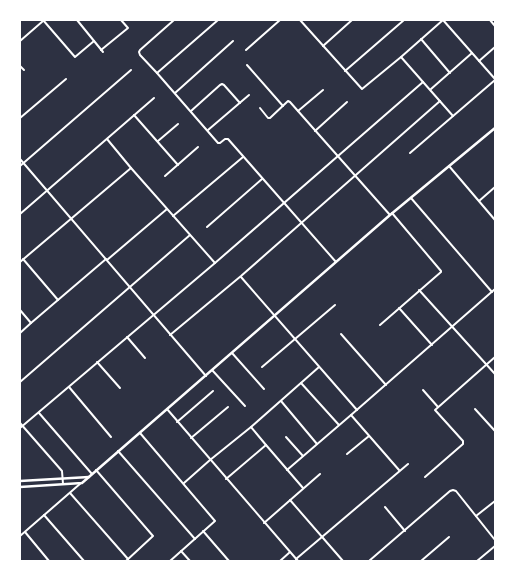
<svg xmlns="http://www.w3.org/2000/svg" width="515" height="581" font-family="'PT Sans',sans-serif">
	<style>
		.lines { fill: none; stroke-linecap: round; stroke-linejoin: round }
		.minor { stroke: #fff; stroke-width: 2 }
		.tertiary { stroke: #fff; stroke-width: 2.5 }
	</style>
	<rect width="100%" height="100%" fill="#2d3142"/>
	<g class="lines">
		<g class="minor">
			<path d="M43 20 75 57 94 41"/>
			<path d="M77 20 103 52"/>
			<path d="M174 20 140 50 139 52 140 55 157 73 218 143H220L225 139H228L336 262"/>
			<path d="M300 20 362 89 401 57 443 20"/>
			<path d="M443 20 495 79"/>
			<path d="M490 20 495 26"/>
			<path d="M421 39 450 73"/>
			<path d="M20 41 43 21"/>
			<path d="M323 46 352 20"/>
			<path d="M101 50 128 28 121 20"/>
			<path d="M246 50 280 20"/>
			<path d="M401 57 453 116"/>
			<path d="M479 61 495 47"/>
			<path d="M247 65 283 106"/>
			<path d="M20 66 24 70"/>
			<path d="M345 71 404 20"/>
			<path d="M157 73 218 20"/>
			<path d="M431 89 472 53"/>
			<path d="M175 93 233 41"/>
			<path d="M260 108 268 118H270L288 101 290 102 390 215"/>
			<path d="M191 111 220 85 222 84 224 85 240 103"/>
			<path d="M298 111 323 90"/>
			<path d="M134 115 178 165"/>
			<path d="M20 118 66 79"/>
			<path d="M208 130 249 95"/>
			<path d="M315 131 347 102"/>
			<path d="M107 139 131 168 215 263"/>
			<path d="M158 141 178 124"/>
			<path d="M410 153 495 80"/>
			<path d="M20 159 206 376"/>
			<path d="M20 166 131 70"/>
			<path d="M449 166 495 220"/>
			<path d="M165 176 198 147"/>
			<path d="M411 198 492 292"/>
			<path d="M479 201 495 187"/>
			<path d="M20 214 154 98"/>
			<path d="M173 216 243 157"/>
			<path d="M207 227 262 179"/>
			<path d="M23 259 58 300"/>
			<path d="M107 260 167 209"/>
			<path d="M20 262 131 168"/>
			<path d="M241 277 357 410"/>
			<path d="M419 290 495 374"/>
			<path d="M399 308 432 345"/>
			<path d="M20 310 31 323 106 259"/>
			<path d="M380 325 441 272V271L392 213"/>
			<path d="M20 333 31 323"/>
			<path d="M341 334 386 385"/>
			<path d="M170 335 241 276 440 101"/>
			<path d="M127 337 145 358"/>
			<path d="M232 353 264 389"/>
			<path d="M97 362 120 388"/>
			<path d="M262 367 335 305"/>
			<path d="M212 370 245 406"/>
			<path d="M20 382 190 235"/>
			<path d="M301 383 339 425"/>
			<path d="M69 387 111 437"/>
			<path d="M423 390 438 407"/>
			<path d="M281 401 317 444"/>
			<path d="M167 409 298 561"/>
			<path d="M475 409 495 431"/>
			<path d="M39 413 92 474"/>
			<path d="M351 415 399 470"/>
			<path d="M177 422 213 391"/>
			<path d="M20 423 62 471 63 484"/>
			<path d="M251 427 266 445 303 488"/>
			<path d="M20 428 215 263 423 82"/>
			<path d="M140 433 215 521 170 561"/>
			<path d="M286 437 303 456"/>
			<path d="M191 438 228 407"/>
			<path d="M118 451 195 539"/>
			<path d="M347 454 369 436"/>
			<path d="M96 470 153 536 126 561"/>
			<path d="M287 470 351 415 495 289"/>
			<path d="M425 477 463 444V441L435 410 495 357"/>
			<path d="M226 479 266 445"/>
			<path d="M184 483 210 460 251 427 319 367"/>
			<path d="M70 493 128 559"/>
			<path d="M290 500 343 561"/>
			<path d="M385 507 405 531"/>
			<path d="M44 515 84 561"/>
			<path d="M476 516 495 501"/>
			<path d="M264 523 320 474"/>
			<path d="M203 531 229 561"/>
			<path d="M25 532 49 561"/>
			<path d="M20 536 81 483"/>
			<path d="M181 551 190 561"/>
			<path d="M296 559 408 464"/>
			<path d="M280 561 290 552"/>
			<path d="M369 561 450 491 453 490 456 491 495 540"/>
			<path d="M421 561 449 537"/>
			<path d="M477 561 495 546"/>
		</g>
		<g class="tertiary">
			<path d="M20 481 89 477"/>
			<path d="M20 487 82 483 390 215 495 128"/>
		</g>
	</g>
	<rect width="515" height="581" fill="none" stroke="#ffffff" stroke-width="42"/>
</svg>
